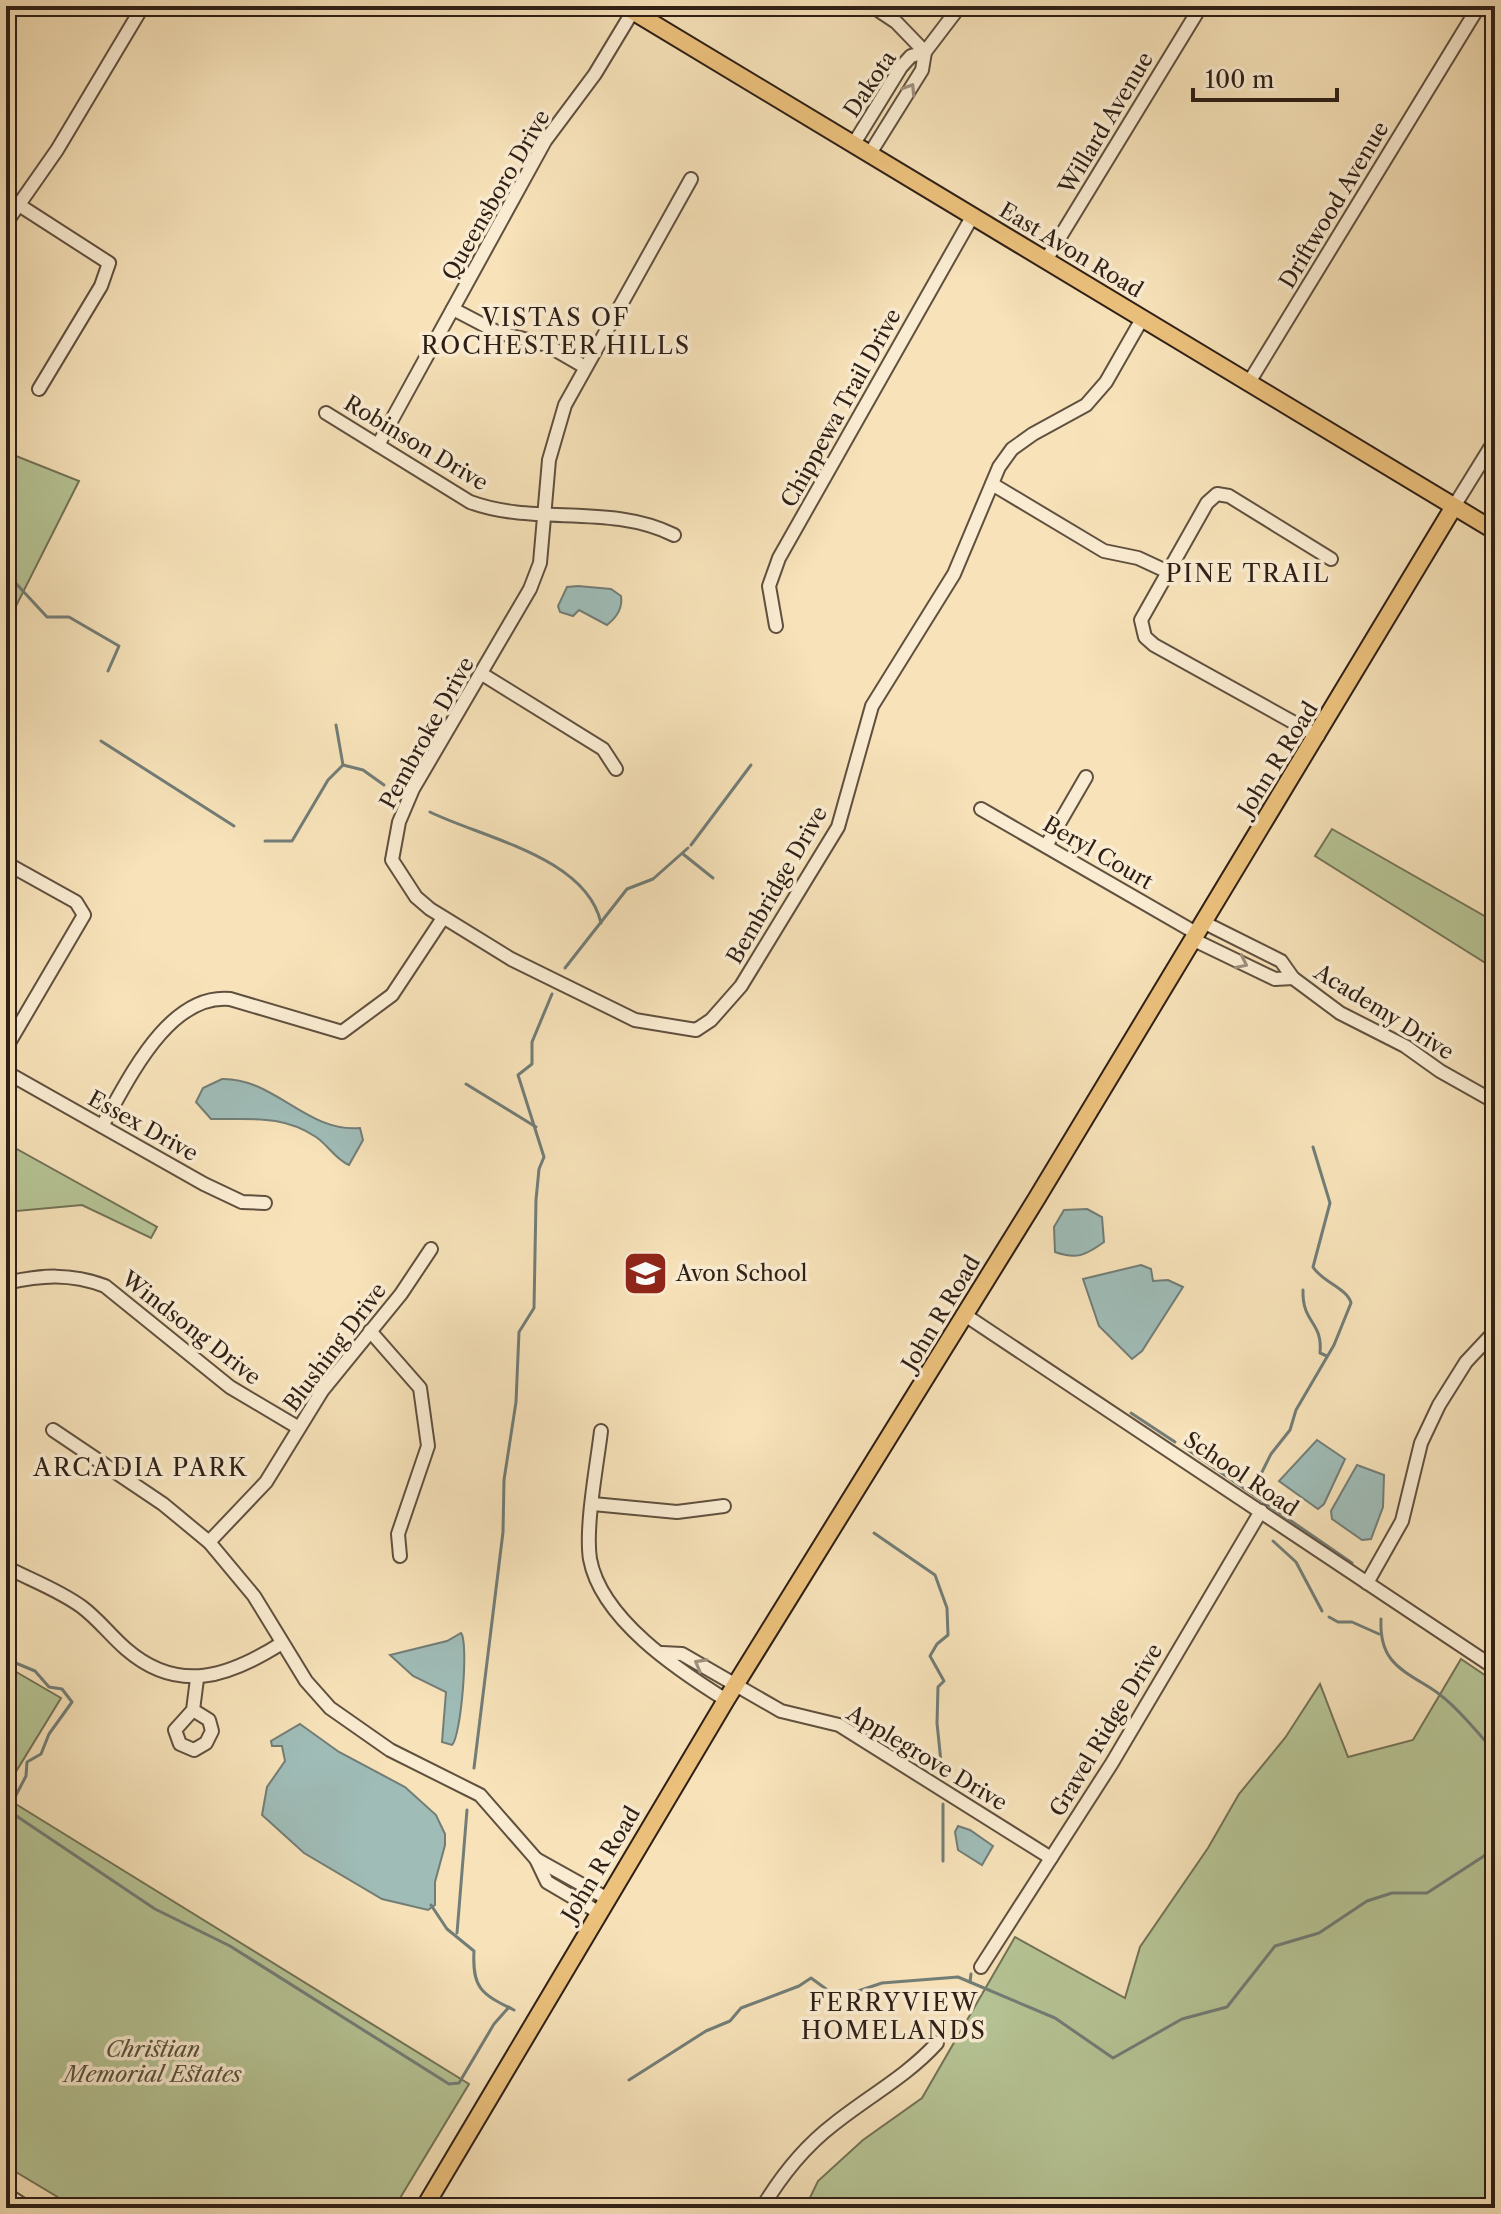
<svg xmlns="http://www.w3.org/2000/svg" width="1501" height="2214" font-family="'Libre Caslon Text',serif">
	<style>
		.green { fill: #b6c495; stroke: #727256; stroke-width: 2 }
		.water { fill: #9fbcb7; stroke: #727d77; stroke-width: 2 }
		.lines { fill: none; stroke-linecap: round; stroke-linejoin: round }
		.stream { stroke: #727d77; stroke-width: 3 }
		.minor-casing { stroke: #60503f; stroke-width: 16 }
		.major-casing { stroke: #2e1f16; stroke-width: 20 }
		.minor { stroke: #faecd2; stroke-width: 12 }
		.major { stroke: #ecc17c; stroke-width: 16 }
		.oneway { stroke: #9e907d }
		.labels { text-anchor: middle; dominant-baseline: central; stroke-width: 7; stroke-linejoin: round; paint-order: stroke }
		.street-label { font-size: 22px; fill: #2e1f16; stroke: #faecd2 }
		.poi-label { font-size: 22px; fill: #2e1f16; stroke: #faecd2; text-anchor: start }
		.park-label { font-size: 22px; font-style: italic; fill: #57513c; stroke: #faecd2 }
		.neighbourhood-label { font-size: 24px; letter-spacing: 2px; fill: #2e1f16; stroke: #faecd2 }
	</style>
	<rect width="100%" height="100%" fill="#f7e2b9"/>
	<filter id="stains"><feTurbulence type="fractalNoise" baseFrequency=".0025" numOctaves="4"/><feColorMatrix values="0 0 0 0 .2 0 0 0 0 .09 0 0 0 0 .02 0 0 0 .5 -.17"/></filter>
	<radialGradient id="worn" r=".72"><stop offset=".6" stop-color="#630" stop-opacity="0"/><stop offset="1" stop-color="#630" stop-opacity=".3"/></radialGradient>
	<g class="green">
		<path d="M6 452 79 481 10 618 6 616Z"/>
		<path d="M1332 829 1495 922V969L1315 856Z"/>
		<path d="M6 1143 157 1227 151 1238 82 1205 6 1212Z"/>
		<path d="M1461 1659 1495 1682V2208H805L818 2181 863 2140 922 2098 1015 1937 1125 1998 1140 1947 1208 1848 1239 1794 1285 1738 1320 1684 1348 1757 1413 1740Z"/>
		<path d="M6 1666 61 1698 6 1788Z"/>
		<path d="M6 1798 469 2084 394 2208H76L6 2166Z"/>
	</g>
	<g class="water">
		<path d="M578 586 611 589 621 596C623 609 616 618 607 625L579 610 573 616 560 612 558 606 567 587Z"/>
		<path d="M222 1079C275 1078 307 1133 360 1128L363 1140 349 1165C335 1159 329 1146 316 1137 282 1114 250 1120 211 1119L196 1102 203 1088Z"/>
		<path d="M1087 1209 1102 1217 1104 1242C1086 1255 1077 1260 1055 1252L1054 1227 1064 1210Z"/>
		<path d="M1141 1265 1151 1269 1153 1281 1168 1280 1183 1287 1142 1351 1132 1359 1099 1326 1083 1279Z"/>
		<path d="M1317 1440 1345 1459 1324 1504 1318 1509 1279 1481Z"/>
		<path d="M1357 1465 1384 1475 1383 1507 1371 1539 1362 1540 1332 1519 1331 1511Z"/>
		<path d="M461 1633C469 1642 461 1737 452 1745L442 1742 446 1692 413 1676 390 1655 447 1641Z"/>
		<path d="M300 1724 339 1752 405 1787 436 1815 445 1834V1845L435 1882V1905L428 1910 382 1899 304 1853 262 1815 267 1787 285 1761 282 1746H272L271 1741Z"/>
		<path d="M958 1826 970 1830 993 1846 982 1865 958 1850 955 1832Z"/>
	</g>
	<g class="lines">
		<g class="stream">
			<path d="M10 577 47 617H69L119 646 108 671"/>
			<path d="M336 725 343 765"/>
			<path d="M101 741 234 826"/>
			<path d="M343 765 363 770 384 785"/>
			<path d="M430 812C483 838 586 857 601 923"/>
			<path d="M265 841H292L328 780 343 765"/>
			<path d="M691 845 751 765"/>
			<path d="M683 854 713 878"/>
			<path d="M565 968 627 889 653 879 688 848"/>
			<path d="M466 1084 536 1127"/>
			<path d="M1303 1290C1302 1324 1323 1321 1320 1353L1327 1356"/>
			<path d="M1131 1413 1175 1442"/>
			<path d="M1184 1447 1352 1563"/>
			<path d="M1257 1482 1271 1454 1290 1430 1296 1410 1334 1345 1351 1303C1347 1288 1322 1282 1313 1267L1330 1203 1313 1147"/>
			<path d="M874 1533 935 1575 947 1608 948 1635 937 1644 930 1656 944 1681 938 1687 937 1723 941 1762"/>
			<path d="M1273 1541 1296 1562 1322 1611"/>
			<path d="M1329 1617 1338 1622H1352L1379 1634"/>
			<path d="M1381 1619C1379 1661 1400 1669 1432 1689 1454 1703 1477 1732 1495 1752"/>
			<path d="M6 1659 35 1671 49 1687 62 1689 72 1702 49 1734 41 1754 27 1762 26 1776 14 1799 12 1813 155 1909 230 1946 449 2084 459 2083 494 2024 509 2007"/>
			<path d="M474 1768 503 1532 504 1480 516 1402 519 1332 534 1308 536 1200 539 1169 544 1157 518 1075 532 1064V1042L552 994"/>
			<path d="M943 1804V1861"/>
			<path d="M431 1905 447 1929 474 1951C472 1988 481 1994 514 2010"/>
			<path d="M457 1933 467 1810"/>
			<path d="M970 1982 971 1974"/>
			<path d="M629 2080 706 2031 730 2021 741 2008 799 1986 811 1978 833 1994 843 1996 882 1983 958 1977 1055 2018 1113 2058 1182 2019 1227 2007 1275 1946 1319 1933 1367 1901 1392 1893H1427L1484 1856 1495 1839"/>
		</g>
		<defs>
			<g id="minor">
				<path d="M872 6 896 22 925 52 960 6"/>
				<path d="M853 145 901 67 911 56 925 52 922 70 869 155"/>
				<path d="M691 179 565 405 549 460 540 563 530 589 413 789 399 822 392 860 416 897 430 909 511 959 635 1020 696 1030 711 1020 741 986 838 827 872 706 954 574 999 467 1012 449 1033 434 1086 405 1106 382 1142 319"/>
				<path d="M19 205 109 263 101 286 39 389"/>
				<path d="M6 223 57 150 143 6"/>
				<path d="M1046 260 1201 6"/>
				<path d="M453 309 497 332 547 345 585 367"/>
				<path d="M1248 384 1479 6"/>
				<path d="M326 413 470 502C535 526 610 503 674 535"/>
				<path d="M378 445 545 141 595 74 633 11"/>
				<path d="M992 484 1104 551 1138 558 1166 571"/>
				<path d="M1453 508 1495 440"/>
				<path d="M776 626 769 586 779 558 972 217"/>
				<path d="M482 674 603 749 616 769"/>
				<path d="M1318 736 1154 645 1145 637 1141 620 1207 503 1217 494 1229 496 1331 559"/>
				<path d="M981 809 1196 933"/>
				<path d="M1046 846 1086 777"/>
				<path d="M6 863 76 902 84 915 6 1048"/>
				<path d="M1203 922 1281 961 1293 978 1340 1013 1405 1046 1440 1071 1495 1102"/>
				<path d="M1192 939 1275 979 1293 978"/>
				<path d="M6 1072 204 1184 242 1202 265 1203"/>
				<path d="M102 1126C128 1081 168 993 230 999L342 1032 392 995 443 918"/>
				<path d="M6 1283C42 1275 70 1273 105 1286L230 1387 299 1428"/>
				<path d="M965 1315 1495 1668"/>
				<path d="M370 1331 420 1388 428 1446 398 1534 400 1556"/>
				<path d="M53 1430 163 1504 209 1542 254 1596 306 1681 330 1708 390 1750 480 1795 536 1859 547 1882 598 1912"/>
				<path d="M601 1431C597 1465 585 1527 590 1559 601 1619 678 1670 726 1700"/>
				<path d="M593 1504 677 1512 724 1506"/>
				<path d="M209 1542 266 1482 322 1391 401 1294 431 1249"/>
				<path d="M6 1567C31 1580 59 1590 82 1607 98 1619 111 1636 126 1649 179 1695 230 1676 282 1643"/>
				<path d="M1367 1583 1402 1521 1421 1443 1439 1405 1466 1362 1495 1331"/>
				<path d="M662 1653 682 1654 781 1711 839 1725 1051 1858"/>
				<path d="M193 1710 209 1720 212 1731 206 1743 194 1750 180 1744 175 1730 193 1710 197 1679"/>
				<path d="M536 1859 606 1898"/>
				<path d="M981 1967 1112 1763 1261 1511"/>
				<path d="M6 2194 28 2208"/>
				<path d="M762 2208C781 2176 804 2147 834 2124 869 2096 907 2076 937 2043"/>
			</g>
			<g id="major">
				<path d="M624 6 1495 531"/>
				<path d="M424 2208 726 1700 1037 1198 1453 508"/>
			</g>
		</defs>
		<use href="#minor" class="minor-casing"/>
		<use href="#major" class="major-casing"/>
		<use href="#minor" class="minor"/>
		<use href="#major" class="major"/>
	</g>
	<defs><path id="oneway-chevron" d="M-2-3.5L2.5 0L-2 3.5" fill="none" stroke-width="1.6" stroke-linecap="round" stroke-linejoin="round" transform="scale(2)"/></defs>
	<g class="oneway">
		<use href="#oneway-chevron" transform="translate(910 89) rotate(-58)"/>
		<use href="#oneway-chevron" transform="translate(1242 963) rotate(26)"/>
		<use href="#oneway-chevron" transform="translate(700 1664) rotate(-151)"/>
	</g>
	<defs>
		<symbol id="school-square" viewBox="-11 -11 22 22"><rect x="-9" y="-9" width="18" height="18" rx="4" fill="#8f2418" stroke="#faecd2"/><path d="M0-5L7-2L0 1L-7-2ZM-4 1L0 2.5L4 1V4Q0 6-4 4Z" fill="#fff"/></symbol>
	</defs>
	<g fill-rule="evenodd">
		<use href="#school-square" x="620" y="1248" width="51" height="51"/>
	</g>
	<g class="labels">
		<g class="street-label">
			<text transform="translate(870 84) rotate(-56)">Dakota</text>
			<text transform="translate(1106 123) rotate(-59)">Willard Avenue</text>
			<text transform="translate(496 195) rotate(-60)">Queensboro Drive</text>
			<text transform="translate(1334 205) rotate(-59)">Driftwood Avenue</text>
			<text transform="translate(1071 250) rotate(31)">East Avon Road</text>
			<text transform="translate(841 408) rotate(-61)">Chippewa Trail Drive</text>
			<text transform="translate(416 443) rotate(31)">Robinson Drive</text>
			<text transform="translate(427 733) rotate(-61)">Pembroke Drive</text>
			<text transform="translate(1278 759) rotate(-58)">John R Road</text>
			<text transform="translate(1098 853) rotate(30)">Beryl Court</text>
			<text transform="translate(777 885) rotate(-60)">Bembridge Drive</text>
			<text transform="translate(1384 1012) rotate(32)">Academy Drive</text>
			<text transform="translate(143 1126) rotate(29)">Essex Drive</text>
			<text transform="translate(941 1313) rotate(-59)">John R Road</text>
			<text transform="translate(191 1328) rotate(38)">Windsong Drive</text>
			<text transform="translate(335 1347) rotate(-53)">Blushing Drive</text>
			<text transform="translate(1241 1474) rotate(34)">School Road</text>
			<text transform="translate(1106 1730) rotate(-59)">Gravel Ridge Drive</text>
			<text transform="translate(927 1758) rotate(31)">Applegrove Drive</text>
			<text transform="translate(601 1864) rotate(-59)">John R Road</text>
		</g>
		<g class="poi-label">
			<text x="676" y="1273">Avon School</text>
		</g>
		<g class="park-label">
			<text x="153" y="2049">Christian<tspan x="153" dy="25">Memorial Estates</tspan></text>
		</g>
		<g class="neighbourhood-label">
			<text x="556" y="317">VISTAS OF<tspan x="556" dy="28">ROCHESTER HILLS</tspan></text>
			<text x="1248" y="573">PINE TRAIL</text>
			<text x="141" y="1467">ARCADIA PARK</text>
			<text x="894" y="2002">FERRYVIEW<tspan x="894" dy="28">HOMELANDS</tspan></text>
		</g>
	</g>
	<rect width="1501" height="2214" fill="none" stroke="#f7e2b9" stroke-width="32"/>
	<rect x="8" y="8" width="1485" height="2198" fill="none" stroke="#2e1f16" stroke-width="4"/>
	<rect x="16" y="16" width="1469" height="2182" fill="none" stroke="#2e1f16" stroke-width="2"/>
	<path d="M1193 88v12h144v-12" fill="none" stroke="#2e1f16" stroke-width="4"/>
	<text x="1205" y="88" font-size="24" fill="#2e1f16" stroke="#faecd2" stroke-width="6" paint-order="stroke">100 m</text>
	<rect width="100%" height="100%" filter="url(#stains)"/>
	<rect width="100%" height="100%" fill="url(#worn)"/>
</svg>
